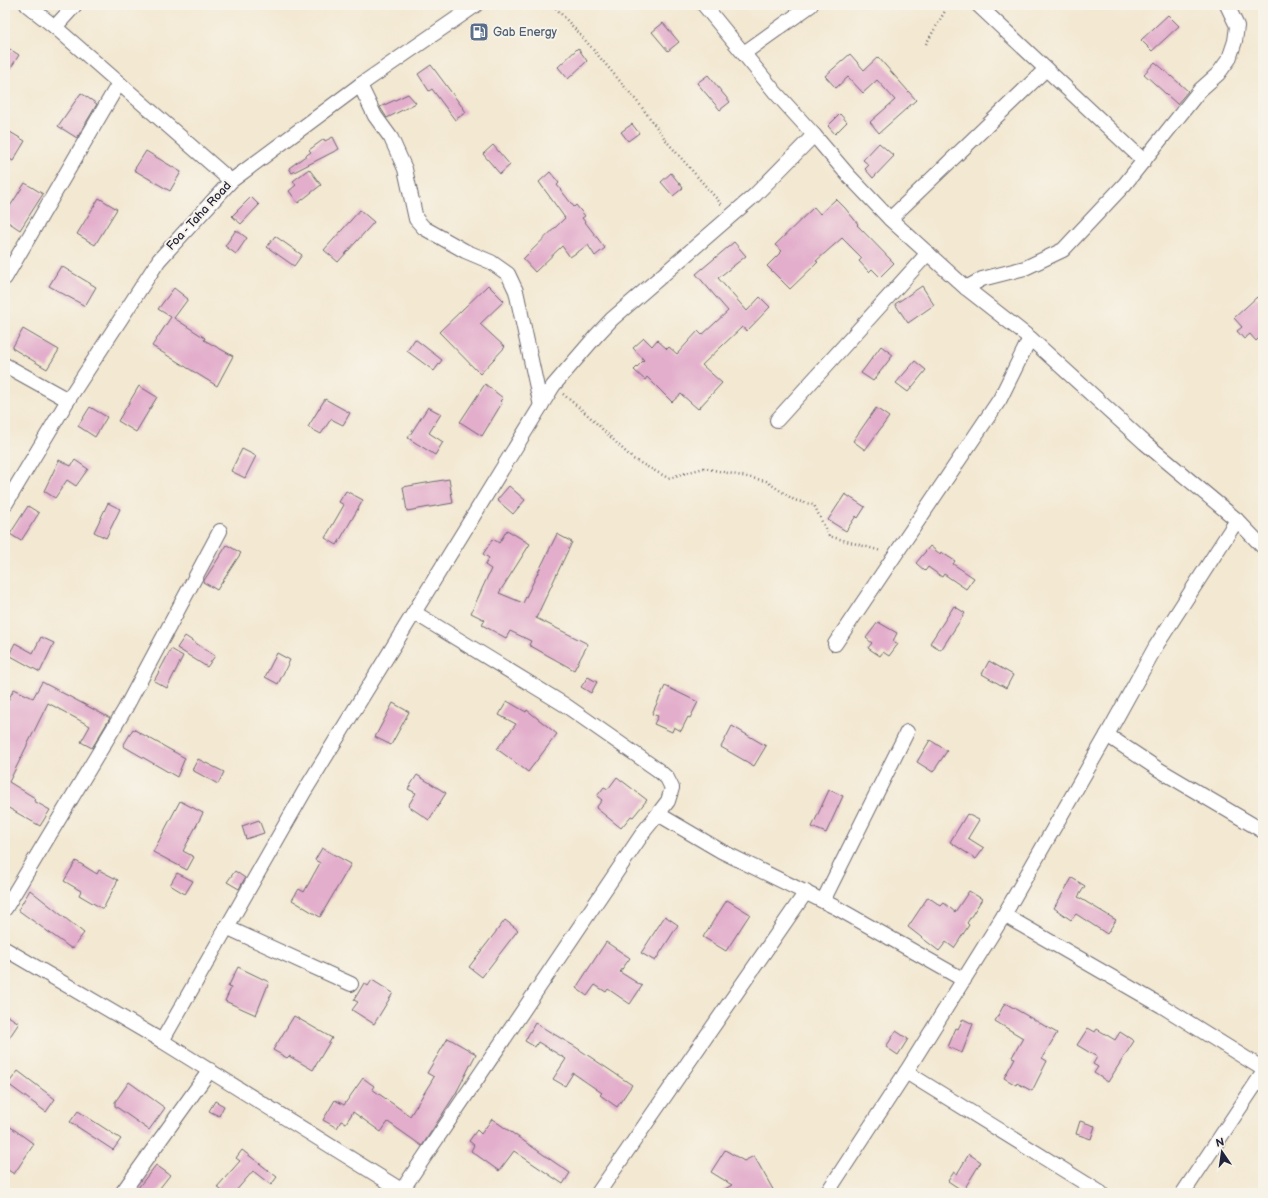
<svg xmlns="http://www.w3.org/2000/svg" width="1268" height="1198" font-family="'Balsamiq Sans',sans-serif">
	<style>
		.building { fill: #e3aecc }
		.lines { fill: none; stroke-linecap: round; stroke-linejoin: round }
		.minor-casing { stroke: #6b6770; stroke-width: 16 }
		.path { stroke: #6b6770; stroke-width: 2.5; stroke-dasharray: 1 3; stroke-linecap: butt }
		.minor { stroke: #fff; stroke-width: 14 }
		.labels { text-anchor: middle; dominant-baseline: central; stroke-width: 4; stroke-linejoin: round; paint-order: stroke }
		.service-label { font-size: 12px; fill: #4e5e75; stroke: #f7f3e8; text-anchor: start }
		.street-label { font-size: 12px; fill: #22223b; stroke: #f7f3e8 }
	</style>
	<rect width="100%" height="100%" fill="#f7f3e8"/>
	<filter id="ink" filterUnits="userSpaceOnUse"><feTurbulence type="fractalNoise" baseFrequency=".025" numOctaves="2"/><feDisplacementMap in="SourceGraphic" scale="8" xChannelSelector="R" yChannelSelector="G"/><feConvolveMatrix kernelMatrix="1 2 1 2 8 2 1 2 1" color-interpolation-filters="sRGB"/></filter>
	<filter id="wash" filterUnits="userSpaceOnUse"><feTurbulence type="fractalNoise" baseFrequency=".012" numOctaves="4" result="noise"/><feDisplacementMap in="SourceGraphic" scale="16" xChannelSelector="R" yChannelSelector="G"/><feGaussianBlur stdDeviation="0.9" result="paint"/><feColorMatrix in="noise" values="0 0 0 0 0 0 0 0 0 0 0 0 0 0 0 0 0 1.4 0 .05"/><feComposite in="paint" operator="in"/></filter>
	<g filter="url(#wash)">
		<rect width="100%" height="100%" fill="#f3e8d1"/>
		<g id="blocks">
			<g class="building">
				<path d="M1168 15 1179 26 1152 51 1141 40Z"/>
				<path d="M663 23 679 42 668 51 652 32Z"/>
				<path d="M5 46 19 55 5 77Z"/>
				<path d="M578 48 587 61 568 79 558 67Z"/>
				<path d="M850 54 864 70 878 57 916 100 879 133 870 122 895 100 877 80 863 93 848 77 836 88 825 76Z"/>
				<path d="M1155 62 1188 91 1177 104 1144 74Z"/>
				<path d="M431 65 466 112 455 120 432 89 429 91 418 74Z"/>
				<path d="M708 75 730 102 720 110 697 83Z"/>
				<path d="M81 93 97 104 77 138 58 126Z"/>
				<path d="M408 94 416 103 387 118 380 107Z"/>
				<path d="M840 114 847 122 835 134 828 126Z"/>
				<path d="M632 124 639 133 628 141 621 132Z"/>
				<path d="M5 129 25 141 13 161 5 156Z"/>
				<path d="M333 137 339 149 292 173 289 168 311 152 309 150 324 139 325 141Z"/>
				<path d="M879 143 894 156 873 178 865 169 869 165 863 160Z"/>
				<path d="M493 145 510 165 500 174 483 154Z"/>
				<path d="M146 151 181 172 170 191 134 170Z"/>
				<path d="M309 169 321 185 298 203 289 191 296 185 293 181Z"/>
				<path d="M550 172 559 183 557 185 574 207 576 205 585 216 582 218 605 248 595 256 588 245 570 257 562 246 535 272 523 259 565 218 539 182Z"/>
				<path d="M671 173 683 188 673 196 661 182Z"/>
				<path d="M25 183 43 194 20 230 5 220V214Z"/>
				<path d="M251 197 259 205 241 224 232 216Z"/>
				<path d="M99 198 117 209 95 245 77 234Z"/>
				<path d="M836 199 845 208 858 224 857 225 894 263 880 277 872 269 869 272 859 261 862 258 842 238 816 261 818 262 790 289 767 266 782 251 775 245 814 207 820 214Z"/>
				<path d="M360 210 374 222 338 262 324 250Z"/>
				<path d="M236 230 247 238 236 254 225 246Z"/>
				<path d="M275 236 302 255 294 266 267 247Z"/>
				<path d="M734 242 746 256 718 278 747 311 760 297 770 307 747 331 742 327 702 365 722 383 698 409 681 394 672 402 647 377 645 380 634 370 644 360 633 348 644 338 652 346 657 340 667 349 669 347 677 354 698 331 702 335 728 311 696 274Z"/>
				<path d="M61 266 96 287 85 306 49 286Z"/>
				<path d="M488 285 504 301 480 324 505 347 480 374 439 332Z"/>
				<path d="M922 286 934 305 908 323 895 304Z"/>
				<path d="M174 288 188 299 174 318 205 338 204 340 233 356 217 386 152 346 171 317 158 309Z"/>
				<path d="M1257 297 1263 303V334L1256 341 1250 334 1244 339 1237 331 1242 327 1234 318Z"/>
				<path d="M23 329 59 350 47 369 12 348Z"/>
				<path d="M415 339 442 360 434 371 407 351Z"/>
				<path d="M881 346 893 355 873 381 861 373Z"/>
				<path d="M915 361 926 370 908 392 896 383Z"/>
				<path d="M485 384 503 398 500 401 502 403 482 436 460 422Z"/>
				<path d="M139 386 157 397 136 432 118 421Z"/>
				<path d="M325 399 350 413 343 425 331 419 321 434 308 427Z"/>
				<path d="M90 407 107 417 95 437 78 426Z"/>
				<path d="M428 407 441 414 429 433 443 442 435 455 408 438Z"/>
				<path d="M876 408 889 417 865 450 853 441Z"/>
				<path d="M242 449 256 456 245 478 231 471Z"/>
				<path d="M59 460 71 466 75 460 88 469 76 486 67 480 55 498 44 491Z"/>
				<path d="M449 479 453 503 407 511 403 487Z"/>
				<path d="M509 486 525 500 513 514 497 500Z"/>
				<path d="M346 491 363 500 337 545 325 538 344 505 339 502Z"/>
				<path d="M845 494 865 507 858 518 856 516 846 531 828 520Z"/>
				<path d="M108 503 120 509 106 538 94 532Z"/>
				<path d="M28 506 39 513 21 541 10 534Z"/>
				<path d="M507 530 530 544 499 593 523 603 557 534 572 542 536 618 588 644 574 670 529 645 531 641 510 631 506 638 482 625 485 620 471 613 491 569 485 565 489 558 483 554 493 539 499 543Z"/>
				<path d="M227 545 241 553 217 590 203 582Z"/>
				<path d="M930 546 940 554 941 552 955 561 953 564 974 578 966 589 944 574 942 577 928 567 925 571 916 563Z"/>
				<path d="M954 606 965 613 941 650 930 643Z"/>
				<path d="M878 622 897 633 893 641 898 644 889 656 883 652 880 656 868 648 872 643 866 638Z"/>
				<path d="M185 636 215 656 207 667 177 648Z"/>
				<path d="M41 637 54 643 40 672 9 655 15 643 33 653Z"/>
				<path d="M171 649 183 656 167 688 154 681Z"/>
				<path d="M277 653 290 660 278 684 265 677Z"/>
				<path d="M989 661 1013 675 1006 688 982 674Z"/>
				<path d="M588 677 597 682 591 693 581 687Z"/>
				<path d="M42 682 110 718 92 748 81 742 90 726 48 703 9 782 35 798 34 801 50 810 40 826 5 806V706L14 689 33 698Z"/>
				<path d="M665 686 698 702 690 718 688 717 681 731 674 727 672 732 654 724 658 716 652 714Z"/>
				<path d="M507 701 526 712 527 710 557 734 528 772 497 749 516 724 499 715Z"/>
				<path d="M393 703 409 712 391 745 375 737Z"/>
				<path d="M732 726 766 746 754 766 721 747Z"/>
				<path d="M133 729 185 758 177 777 123 746Z"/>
				<path d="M930 740 947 751 933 772 917 762Z"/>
				<path d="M198 759 224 772 218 784 192 770Z"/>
				<path d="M417 775 446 793 429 820 408 806 416 793 408 789Z"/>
				<path d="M617 777 647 800 633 817 631 816 621 828 596 808 602 800 597 796 604 787 608 789Z"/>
				<path d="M829 790 843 796 826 833 812 827Z"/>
				<path d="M180 801 203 813 183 851 194 857 187 870 153 852Z"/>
				<path d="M967 814 979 820 968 838 984 848 976 859 950 842Z"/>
				<path d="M259 820 264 833 246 839 242 826Z"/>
				<path d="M322 848 351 864 320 917 292 900 299 889 304 892 320 863 315 860Z"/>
				<path d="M76 861 97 874 99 870 118 880 103 909 79 895 81 891 64 881Z"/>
				<path d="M235 871 245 878 239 889 227 882Z"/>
				<path d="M177 873 193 881 185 894 170 885Z"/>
				<path d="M1072 878 1085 886 1078 897 1116 920 1107 934 1076 914 1071 920 1054 908Z"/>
				<path d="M30 890 84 933 72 949 18 910Z"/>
				<path d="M969 891 982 899 967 923 969 925 954 948 946 942 939 951 908 927 928 897 941 906 944 903 955 912Z"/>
				<path d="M727 900 750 914 726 951 703 937Z"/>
				<path d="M665 916 678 925 655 961 641 953Z"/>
				<path d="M505 920 518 930 482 977 469 967Z"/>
				<path d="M606 942 630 958 620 972 642 986 630 1004 608 989 606 992 595 985 587 996 576 988Z"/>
				<path d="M238 967 269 982 256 1015 225 1001 231 988 228 987Z"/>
				<path d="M372 980 393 993 374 1024 352 1010 358 1002 354 1000 364 983 368 986Z"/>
				<path d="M1005 1003 1057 1033 1042 1058 1047 1061 1032 1091 1017 1083 1016 1085 1004 1078 1015 1058 1012 1057 1023 1038 995 1021Z"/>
				<path d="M5 1014 19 1023 5 1044Z"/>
				<path d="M294 1016 332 1038 313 1070 289 1056 287 1058 273 1050Z"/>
				<path d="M963 1019 973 1024 962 1053 948 1047 956 1028 958 1029Z"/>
				<path d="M535 1023 574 1046 632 1085 617 1107 600 1095 602 1093 573 1073 565 1086 553 1079 566 1059 538 1042 535 1047 525 1041Z"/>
				<path d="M1088 1028 1095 1032 1097 1029 1115 1040 1120 1032 1134 1041 1108 1082 1094 1073 1098 1067 1093 1064 1097 1057 1077 1045Z"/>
				<path d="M896 1031 908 1039 898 1055 886 1047Z"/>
				<path d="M448 1038 476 1054 456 1093 422 1146 388 1122 381 1132 353 1112 346 1123 341 1121 337 1128 323 1120 335 1100 344 1105 363 1078 374 1086 372 1089 410 1116 434 1077 427 1073Z"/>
				<path d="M18 1071 55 1099 46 1112 8 1084Z"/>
				<path d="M129 1082 165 1108 149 1130 115 1106V1102Z"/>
				<path d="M215 1101 224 1106 219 1116 209 1111Z"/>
				<path d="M78 1111 121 1139 113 1150 70 1122Z"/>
				<path d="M492 1119 570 1173 563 1184 514 1151 499 1171 471 1151 474 1145 469 1141 477 1130 481 1134Z"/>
				<path d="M1080 1121 1095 1126 1091 1139 1076 1134Z"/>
				<path d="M5 1123 34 1144 14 1174 5 1168Z"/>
				<path d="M242 1150 277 1177 271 1185 253 1171 234 1193H225L217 1187 240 1161 236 1158Z"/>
				<path d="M725 1150 744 1161 754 1156 775 1193H718L732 1185 711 1172Z"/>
				<path d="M969 1154 981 1162 963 1191 948 1181 954 1172 957 1174Z"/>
				<path d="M156 1165 170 1175 156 1193H134Z"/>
			</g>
		</g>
	</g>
	<g filter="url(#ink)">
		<use href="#blocks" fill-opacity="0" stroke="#6b6770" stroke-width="1"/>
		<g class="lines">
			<defs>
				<g id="minor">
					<path d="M27 5 55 27 231 181"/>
					<path d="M978 5 1144 161"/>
					<path d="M55 27 75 5"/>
					<path d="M744 53 811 5"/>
					<path d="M360 85 375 116 391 138 405 169 416 219 424 228 465 251 491 262 508 274 516 291 541 406"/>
					<path d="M814 135 848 175 890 219 966 288 1030 338 1145 443 1237 520 1263 547"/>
					<path d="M890 219 1046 69"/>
					<path d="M5 278 119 83"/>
					<path d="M966 288 982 279 1025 268 1063 250 1125 184 1200 90 1218 74 1229 59 1235 41 1237 26 1227 5"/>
					<path d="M5 365 68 400"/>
					<path d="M777 420 928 253"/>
					<path d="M5 505 68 400 159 260 231 181 360 85 476 5"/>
					<path d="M415 613 565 705 658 770 667 778 672 788 668 801 658 814"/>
					<path d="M835 644 1000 399 1030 338"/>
					<path d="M1107 735 1158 769 1263 831"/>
					<path d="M823 901 907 732"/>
					<path d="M5 909 125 709 220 531"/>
					<path d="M1004 915 1162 1006 1263 1069"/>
					<path d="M226 927 351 984"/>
					<path d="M5 949 162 1041 406 1193"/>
					<path d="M162 1041 304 792 553 386 596 336 612 319 755 195 814 135 775 92 704 5"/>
					<path d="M906 1072 1101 1193"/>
					<path d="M402 1190 645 830 658 814 721 851 837 908 964 980"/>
					<path d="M122 1193 210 1070"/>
					<path d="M598 1193 806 892"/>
					<path d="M827 1193 906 1072 1004 915 1107 735 1156 646 1237 520"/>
					<path d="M1183 1193 1263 1073"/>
				</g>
			</defs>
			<use href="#minor" class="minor-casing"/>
			<g class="path">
				<path d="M553 5 585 40 641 106 668 143 723 206"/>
				<path d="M926 44 945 11V5"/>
				<path d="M563 394 590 417 633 459 668 478 704 468 766 481 794 500 814 505 829 536 881 551"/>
			</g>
			<use href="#minor" class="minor"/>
		</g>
	</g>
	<defs>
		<symbol id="fuel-square" viewBox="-11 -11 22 22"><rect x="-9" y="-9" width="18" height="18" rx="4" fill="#5c6f8a" stroke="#f7f3e8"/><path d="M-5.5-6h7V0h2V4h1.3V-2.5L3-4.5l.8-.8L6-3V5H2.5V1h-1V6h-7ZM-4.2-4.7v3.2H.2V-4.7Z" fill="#fff"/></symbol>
	</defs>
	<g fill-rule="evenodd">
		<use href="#fuel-square" x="468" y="21" width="22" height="22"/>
	</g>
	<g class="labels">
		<g class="service-label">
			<text x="493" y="32">Gab Energy</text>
		</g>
		<g class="street-label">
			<text transform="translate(199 216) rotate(-47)">Foa - Taha Road</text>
		</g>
	</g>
	<rect width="1268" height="1198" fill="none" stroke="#f7f3e8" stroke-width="20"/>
	<g transform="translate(1222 1152) rotate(347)" stroke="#f7f3e8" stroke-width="3" paint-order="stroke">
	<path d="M0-3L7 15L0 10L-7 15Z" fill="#22223b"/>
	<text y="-6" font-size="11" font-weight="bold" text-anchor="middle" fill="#22223b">N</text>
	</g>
</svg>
